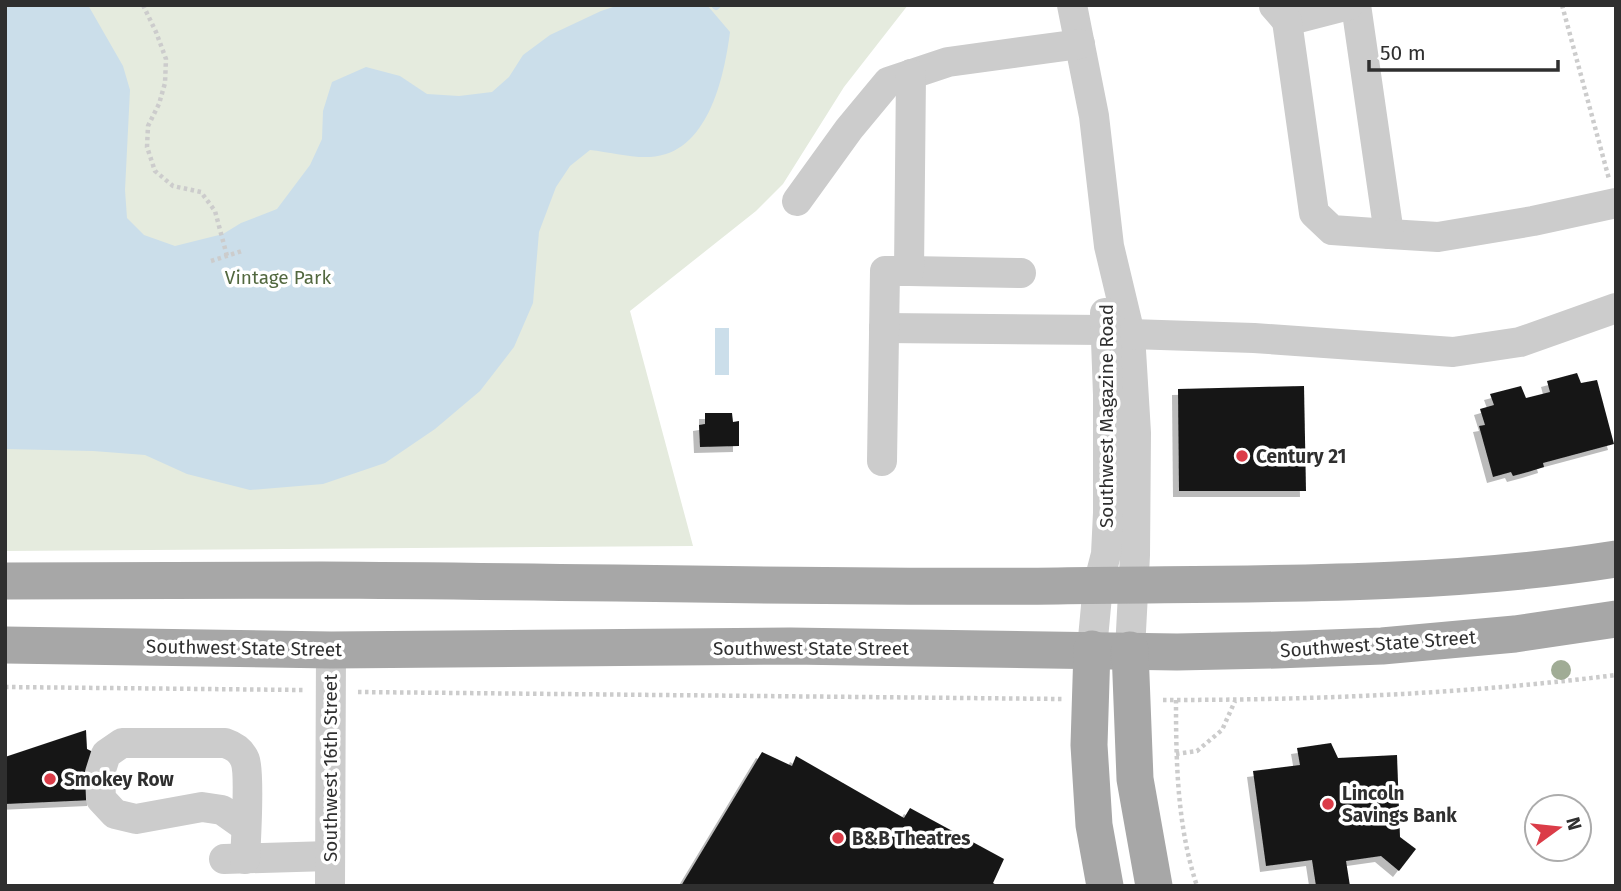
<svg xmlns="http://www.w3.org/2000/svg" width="1621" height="891" font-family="'Fira Sans',sans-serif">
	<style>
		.green { fill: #e5ebde }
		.water { fill: #cbdeea }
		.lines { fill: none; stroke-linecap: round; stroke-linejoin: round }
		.stream { stroke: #cbdeea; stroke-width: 8 }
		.building { fill: #161616; filter: url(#shadow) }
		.path { stroke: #ccc; stroke-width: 4.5; stroke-dasharray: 3.5 3.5; stroke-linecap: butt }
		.minor { stroke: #ccc; stroke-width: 30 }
		.major { stroke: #a7a7a7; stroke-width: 37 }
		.tree { fill: #a0ac95 }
		.poi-dot { fill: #db3c48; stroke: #fff; stroke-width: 2.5 }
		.labels { text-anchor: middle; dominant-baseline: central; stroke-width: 7; stroke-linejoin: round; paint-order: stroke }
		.park-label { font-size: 19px; fill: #52683f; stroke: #fff }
		.street-label { font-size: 19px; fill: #2f2f2f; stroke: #fff }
		.poi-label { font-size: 19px; font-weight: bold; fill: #2f2f2f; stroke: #fff; text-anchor: start }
	</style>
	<defs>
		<filter id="shadow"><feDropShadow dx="-6" dy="6" stdDeviation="0" flood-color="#0004"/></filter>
	</defs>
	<rect width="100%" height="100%" fill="#fff"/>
	<path class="green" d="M5 5H908L844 87 783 184 756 211 630 311 693 546 5 551Z"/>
	<g class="water">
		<path d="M5 5H88L123 66 130 90 125 190 127 218 144 235 175 246 223 234 241 223 277 209 310 165 322 139 323 111 332 82 366 67 400 76 427 94 459 96 492 92 509 77 523 55 550 35 601 11 619 5H707L730 32C724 78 708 154 650 157 631 158 609 152 590 150L570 166 556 187 539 232 533 303 514 347 480 391 435 429 385 463 323 484 250 490 187 474 145 455 93 451 5 449Z"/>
		<rect x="715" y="328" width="14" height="47"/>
	</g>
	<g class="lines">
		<path class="stream" d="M716 6 717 5"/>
	</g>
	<g class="building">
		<path d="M1577 373 1581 383 1597 380 1614 444 1543 463 1544 467 1528 472 1513 476 1511 472 1493 477 1479 426 1485 425 1480 409 1494 405 1490 394 1521 386 1526 398 1550 392 1547 381Z"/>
		<path d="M1304 386 1306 491H1179L1178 389Z"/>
		<path d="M705 413H732L733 422 739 421V446L700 447 699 425 705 424Z"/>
		<path d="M86 730 87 749 95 753 93 800 5 804V757Z"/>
		<path d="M1331 743 1338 758 1397 755 1400 837 1416 849 1399 871 1381 856 1346 861 1350 886H1316L1312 860 1266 866 1253 771 1300 765 1297 748Z"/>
		<path d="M762 752 792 766 796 756 904 818 910 808 1004 859 993 883 998 886H681Z"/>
	</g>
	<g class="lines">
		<g class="path">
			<path d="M143 5 156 32 166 59 165 83 159 104 148 126 147 147 155 171 173 186 201 192 215 211 227 256"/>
			<path d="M1562 5 1609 179"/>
			<path d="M211 261 242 251"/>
			<path d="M5 687 304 690"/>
			<path d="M358 692 1063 699"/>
			<path d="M1163 700C1314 700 1465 694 1616 675"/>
			<path d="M1176 700C1176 762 1177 826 1197 886"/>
			<path d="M1176 754 1197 751 1222 730 1235 701"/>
		</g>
		<g class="minor">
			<path d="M1072 5 1094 116 1109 246 1130 334 1136 433 1135 555 1130 650"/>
			<path d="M1356 5 1389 234 1438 237 1533 221 1616 203"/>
			<path d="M1274 6 1287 21 1349 5"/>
			<path d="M1287 21 1314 213 1332 230 1389 234"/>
			<path d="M797 201 849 129 888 82 948 62 1080 44"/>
			<path d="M909 271 1021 273"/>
			<path d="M884 328 1104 330 1130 334 1254 338 1453 352 1520 342 1616 308"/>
			<path d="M882 461 885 271H909L911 74"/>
			<path d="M1092 649 1098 585 1106 554 1108 513V395L1105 313"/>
			<path d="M224 859 330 856"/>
			<path d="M245 859C246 841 250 772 245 760 241 750 234 746 225 743H122L106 754 100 773 101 799 115 814 136 819 202 807 222 810 246 827"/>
			<path d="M330 886 331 650"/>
		</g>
		<g class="major">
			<path d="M5 581C111 581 216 580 321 580 567 581 812 588 1058 586 1245 583 1431 588 1616 559"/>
			<path d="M5 645 331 650 790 646 1177 652 1277 650 1382 646 1515 634 1616 619"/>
			<path d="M1092 649 1089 745 1094 825 1105 886"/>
			<path d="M1130 650 1135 779 1154 886"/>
		</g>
	</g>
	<circle class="tree" cx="1561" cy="670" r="10"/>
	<g class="poi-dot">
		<circle cx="1242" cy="456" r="7"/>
		<circle cx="50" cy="779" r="7"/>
		<circle cx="1328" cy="804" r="7"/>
		<circle cx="838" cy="838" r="7"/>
	</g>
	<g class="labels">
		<g class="park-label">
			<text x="278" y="277">Vintage Park</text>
		</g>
		<g class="street-label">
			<text transform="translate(1106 416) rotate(-90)">Southwest Magazine Road</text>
			<text transform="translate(1378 644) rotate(-4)">Southwest State Street</text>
			<text transform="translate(244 648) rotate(1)">Southwest State Street</text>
			<text x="811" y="648">Southwest State Street</text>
			<text transform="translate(330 768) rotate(-90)">Southwest 16th Street</text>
		</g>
		<g class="poi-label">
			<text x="1256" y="456">Century 21</text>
			<text x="64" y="779">Smokey Row</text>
			<text x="1342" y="793">Lincoln<tspan x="1342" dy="22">Savings Bank</tspan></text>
			<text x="852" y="838">B&amp;B Theatres</text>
		</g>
	</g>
	<rect width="1621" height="891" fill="none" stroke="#2f2f2f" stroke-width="14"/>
	<g transform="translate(1558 828) rotate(75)"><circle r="33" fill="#ffffff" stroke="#acacac" stroke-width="2"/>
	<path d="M0-5L12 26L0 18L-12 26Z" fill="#db3c48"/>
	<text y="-10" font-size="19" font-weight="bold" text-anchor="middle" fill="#2f2f2f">N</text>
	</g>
	<path d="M1369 60v10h189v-10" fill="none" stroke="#2f2f2f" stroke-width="3.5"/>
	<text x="1380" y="60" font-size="21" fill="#2f2f2f" stroke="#ffffff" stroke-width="5" paint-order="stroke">50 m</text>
</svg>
